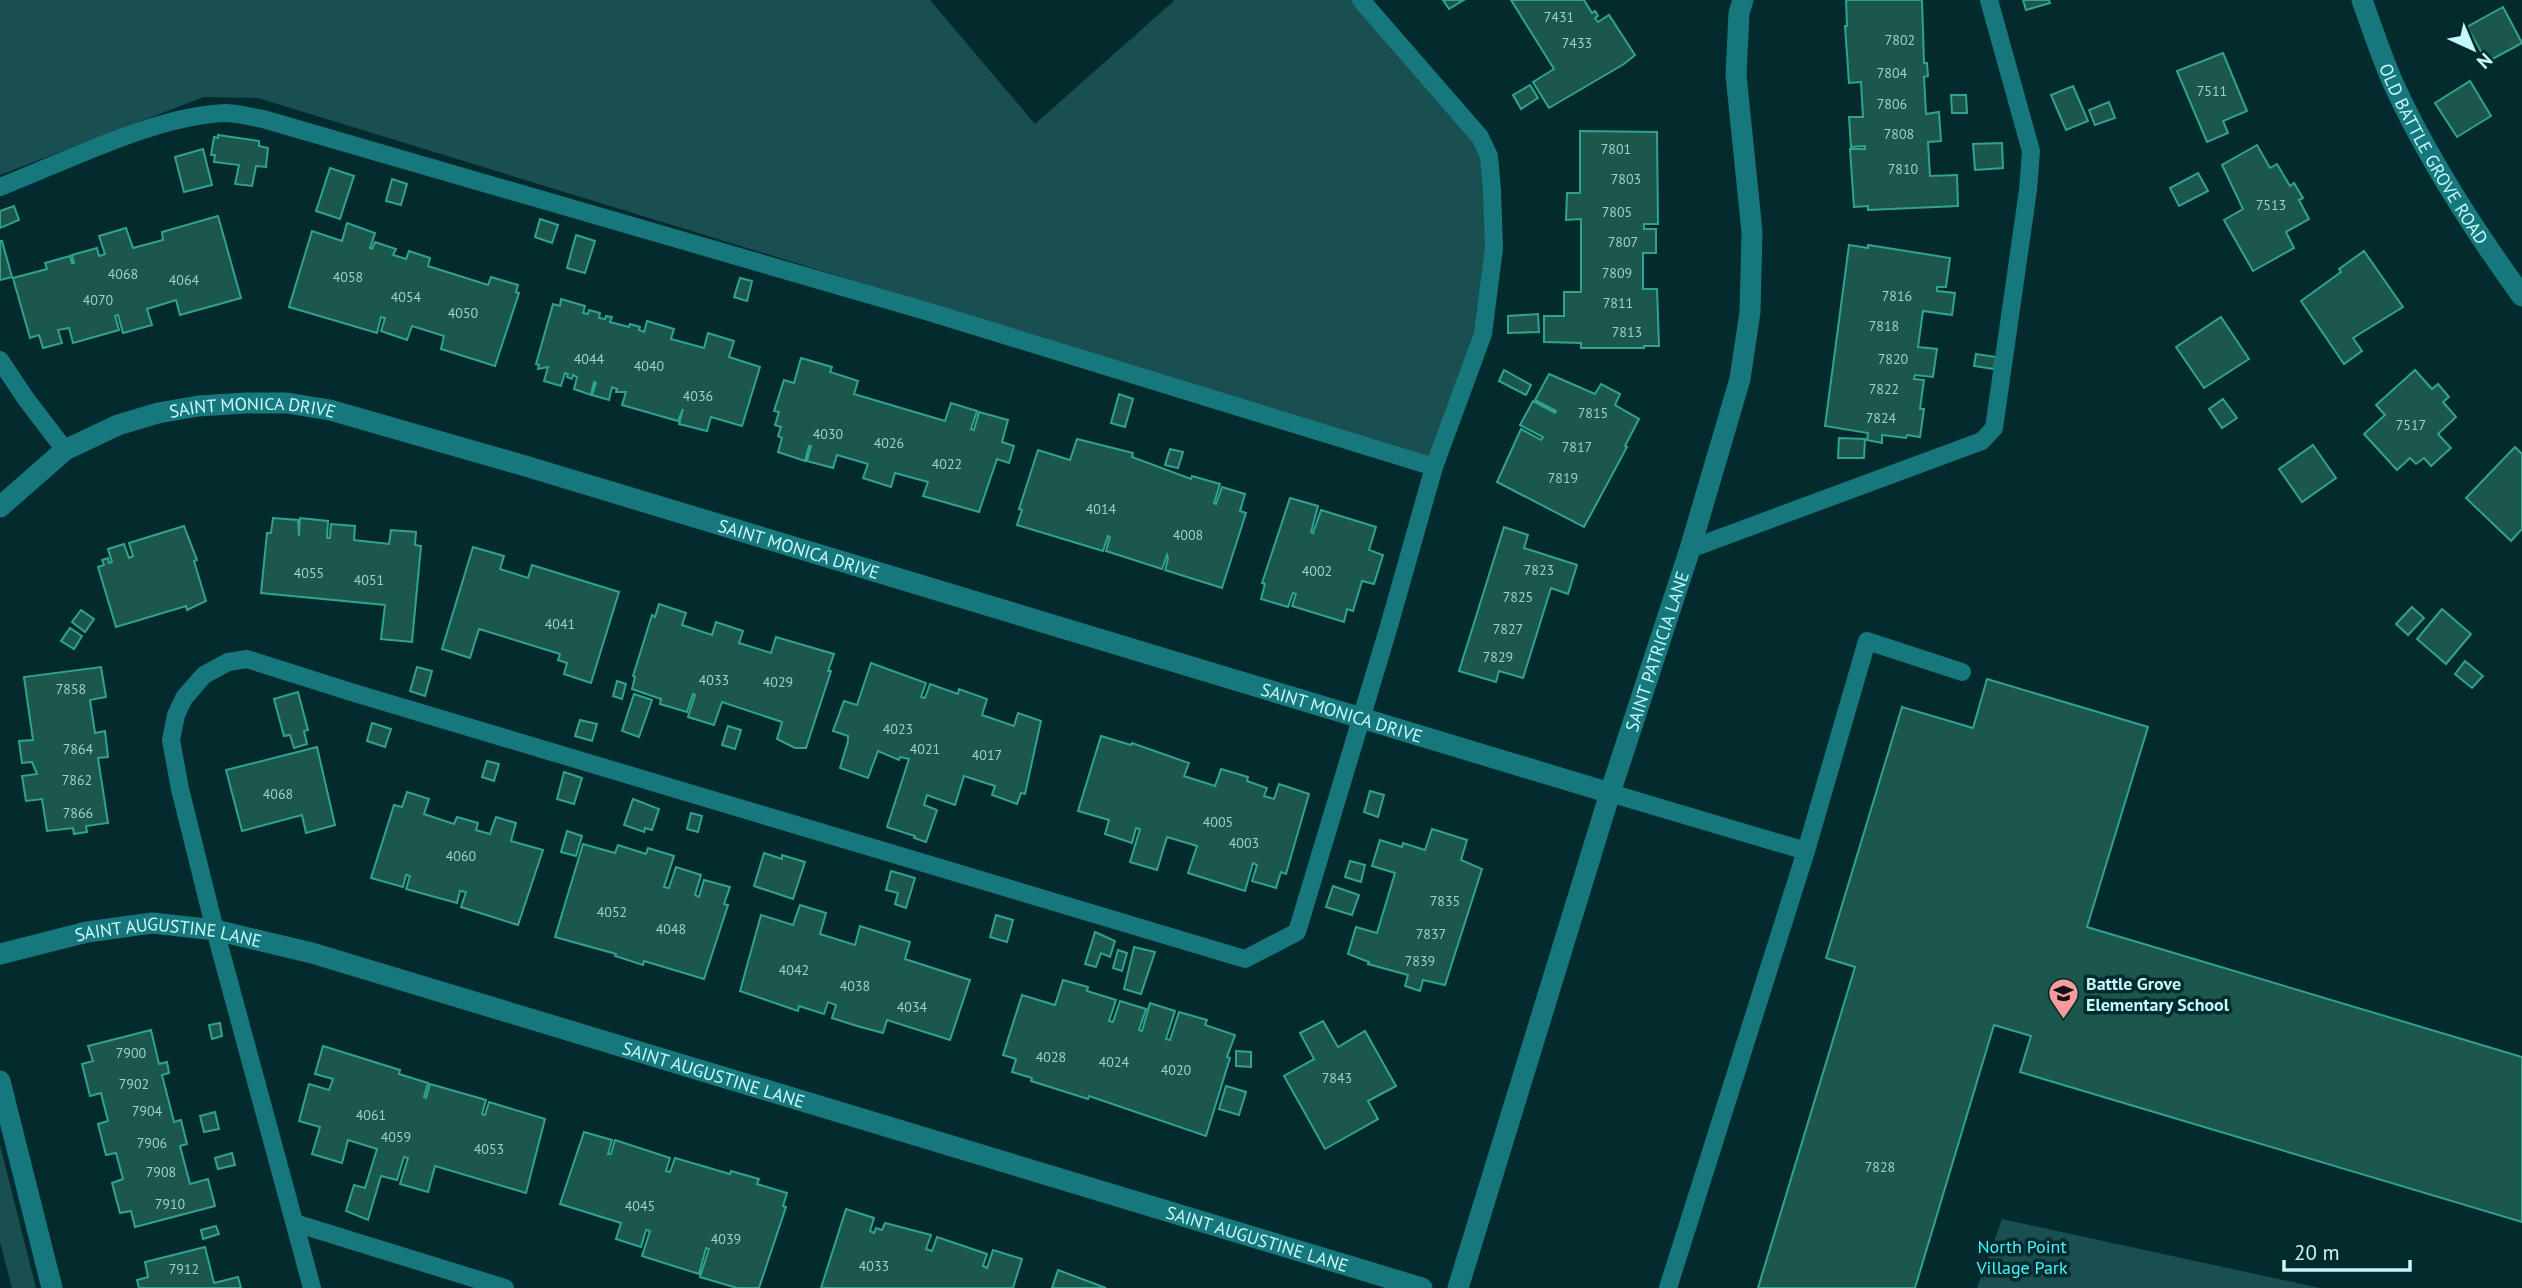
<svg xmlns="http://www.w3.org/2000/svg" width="2522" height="1288" font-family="'PT Sans',sans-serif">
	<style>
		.green { fill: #194f51 }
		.building { fill: #1c574c; stroke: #30a390; stroke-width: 2 }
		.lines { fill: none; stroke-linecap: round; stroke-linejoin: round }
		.lane { stroke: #16787c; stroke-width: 18 }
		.street { stroke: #16787c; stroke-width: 21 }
		.labels { text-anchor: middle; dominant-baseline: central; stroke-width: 7; stroke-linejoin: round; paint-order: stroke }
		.number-label { font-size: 14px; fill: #9bd0ce }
		.street-label { font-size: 18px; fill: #c5f8fa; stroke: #032a2c }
		.poi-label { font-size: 18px; font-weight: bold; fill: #c5f8fa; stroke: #032a2c; text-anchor: start }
		.park-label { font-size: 18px; fill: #4bf4fb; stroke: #032a2c }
	</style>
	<rect width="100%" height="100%" fill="#032a2c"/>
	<g class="green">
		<path d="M0 0H930L1035 124 1175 0H1355L1477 139 1486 159 1492 246 1479 332 1432 458 258 98 204 97 0 175Z"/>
		<path d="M0 1145 36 1288H12L0 1242Z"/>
		<path d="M2002 1219 2320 1288H1977Z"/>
	</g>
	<g class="building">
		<path d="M1443 0H1464L1449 9Z"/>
		<path d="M1511 0H1584L1592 13 1595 11 1598 16 1595 18 1598 22 1609 15 1635 55 1624 64 1549 108 1533 82 1554 69Z"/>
		<path d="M1846 0H1922L1924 63H1927L1928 76 1924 77 1926 114 1939 112 1941 141 1928 142 1930 176 1957 175 1958 206 1868 210V206L1854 207 1850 149H1865V146L1851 147 1849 117H1863L1861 82 1849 83 1845 26H1847Z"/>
		<path d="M2023 0H2049L2050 3 2026 10Z"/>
		<path d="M2503 7 2522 43 2487 62 2467 27Z"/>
		<path d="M2223 53 2247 111 2223 121 2228 133 2207 142 2177 71Z"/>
		<path d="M2470 81 2491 116 2457 137 2435 103Z"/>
		<path d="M1530 85 1538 98 1521 109 1513 95Z"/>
		<path d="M2073 86 2088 121 2066 130 2051 95Z"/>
		<path d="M1951 95H1966L1967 113H1952Z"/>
		<path d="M2109 102 2115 118 2095 125 2089 110Z"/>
		<path d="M1580 131 1657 132 1658 224H1644V229H1656V253H1643V289H1657L1659 346H1644V348H1581V343L1544 342V316H1564V292H1581V219L1566 220 1567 193H1580Z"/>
		<path d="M218 135 259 141V146L268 148 266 167 256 166 252 186 235 184 239 165 214 162 215 155H211L214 137 218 138Z"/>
		<path d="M2002 143 2003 168 1975 170 1973 144Z"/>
		<path d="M2257 145 2270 168 2277 164 2290 186 2294 183 2303 198 2299 200 2309 219 2286 232 2294 248 2253 271 2224 220 2243 209 2222 165Z"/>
		<path d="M203 149 212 185 184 192 175 157Z"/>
		<path d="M330 168 354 176 340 219 316 211Z"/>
		<path d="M2198 173 2208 191 2179 206 2170 188Z"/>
		<path d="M392 179 407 184 401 205 386 201Z"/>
		<path d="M14 206 19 220 0 228V211Z"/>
		<path d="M218 216 241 298 180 315 176 300 147 309 152 325 123 333 118 315 115 316 119 330 73 343 69 328 58 330 62 343 43 348 39 335 30 338 13 278 47 269 45 263 70 256 72 263H74L72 255 97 248 99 256 105 254 99 236 126 228 133 248 163 240 162 232Z"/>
		<path d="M540 219 558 225 552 243 535 237Z"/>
		<path d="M347 223 375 233 370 248 372 249 375 242 396 249 393 255 406 259 409 251 430 258 428 266 488 285 491 277 518 285 516 292 519 293 495 366 441 349 444 336 412 326 407 340 381 331 385 318 381 317 377 333 289 307 312 231 342 241Z"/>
		<path d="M576 235 595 241 585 273 567 268Z"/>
		<path d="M0 241H2L12 277 0 280Z"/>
		<path d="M1849 245 1868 248V245L1950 258 1946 287H1937V291L1955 293 1952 315 1923 311 1918 347 1937 349 1933 377 1915 375 1914 379 1924 380 1920 409H1924L1920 437 1907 435 1906 438 1882 435V443L1867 440 1868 433 1825 426Z"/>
		<path d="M2364 251 2403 307 2353 338 2362 351 2344 364 2301 301 2341 272 2339 269Z"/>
		<path d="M740 278 752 281 747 301 734 297Z"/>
		<path d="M561 299 585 306 583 313 588 314 589 310 600 313 599 318 605 319 606 316 612 317 610 322 629 327 630 324 640 327 639 330 644 332 647 321 674 329 671 339 704 348 708 333 734 341 729 357 760 367 742 426 711 417 707 431 679 424 683 409 678 421 622 405 626 392H616L617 389 612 387 609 400 592 395 596 383 594 382 591 395 574 389 577 377 573 375 572 379 567 377 568 374 565 373 561 386 544 381 548 367 538 369 539 365 536 364 553 304 560 306Z"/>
		<path d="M1538 314 1539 332 1508 333V316Z"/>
		<path d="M2221 317 2249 359 2204 388 2176 347Z"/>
		<path d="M1976 354 1996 357 1994 369 1974 366Z"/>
		<path d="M801 358 832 367 830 372 858 381 854 394 945 421 951 403 977 411 971 429 974 430 979 412 1008 420 1002 442 1014 446 1009 463 997 459 979 512 923 496 928 482 895 473 891 487 863 478 868 464 837 455 833 468 807 461 811 446H809L805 461 778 452 782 438 778 436 781 427 775 425 779 412 774 411 784 380 794 383Z"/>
		<path d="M1504 370 1531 385 1526 395 1499 381Z"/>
		<path d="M2415 370 2432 389 2438 384 2449 397 2443 402 2456 417 2438 434 2451 448 2431 466 2424 458 2416 464 2410 458 2397 470 2364 434 2385 415 2376 405Z"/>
		<path d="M1549 374 1595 394 1601 384 1620 394 1615 405 1639 419 1625 446 1627 447 1584 527 1497 482 1521 429 1541 440 1543 437 1520 425 1533 401 1555 413 1556 411 1535 400Z"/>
		<path d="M1119 394 1133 399 1125 427 1111 423Z"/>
		<path d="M2223 399 2237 418 2222 428 2209 409Z"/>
		<path d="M1839 438 1865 439 1864 458H1838Z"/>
		<path d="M1077 439 1133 453 1132 457 1191 479 1192 476 1220 484 1214 503 1216 504 1222 487 1245 494 1240 511 1246 513 1222 588 1165 570 1168 559 1167 555 1162 569 1106 551 1110 537 1108 536 1103 551 1017 525 1022 510 1019 509 1038 450 1070 460Z"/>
		<path d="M2313 445 2336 478 2302 502 2279 469Z"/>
		<path d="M2515 447 2522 454V529L2511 541 2466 498Z"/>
		<path d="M1170 449 1183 452 1178 468 1165 465Z"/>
		<path d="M1290 498 1318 506 1311 532 1313 533 1321 510 1376 527 1369 550 1383 555 1374 584 1362 581 1353 611 1347 609 1344 622 1292 606 1296 594 1293 593 1288 607 1261 599 1265 584 1262 583Z"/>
		<path d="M273 518 298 520 299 536 300 518 328 521 327 538H330L331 524 355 526 354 540 389 544 391 530 416 532 415 545 421 546 412 642 381 639 385 605 261 593 267 533H271Z"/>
		<path d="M184 526 197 560 194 561 206 601 187 610 186 606 116 627 98 567 104 565 102 560 108 558 109 563 112 562 108 549 124 544 129 558 133 556 129 543Z"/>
		<path d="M1504 527 1528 535 1524 548 1577 565 1568 594 1551 588 1523 678 1499 671 1496 682 1459 671Z"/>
		<path d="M473 547 504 556 500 569 528 578 532 565 619 592 591 683 564 674 567 663 558 660 560 654 479 629 470 658 442 649Z"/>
		<path d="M659 604 686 613 682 625 712 635 716 622 743 631 739 643 771 653 776 637 834 654 828 671H831L806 748H795L777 739 782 722 722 702 714 725 688 717 695 695 693 694 687 712 660 704 661 699 632 689 635 677 633 676 652 615 655 617Z"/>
		<path d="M2412 607 2424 618 2408 635 2396 624Z"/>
		<path d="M2442 609 2471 634 2446 664 2417 639Z"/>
		<path d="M81 610 94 619 85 632 72 622Z"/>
		<path d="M70 628 82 636 74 649 61 641Z"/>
		<path d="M2465 661 2483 676 2472 688 2455 674Z"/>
		<path d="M871 663 926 683 921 697 925 698 930 684 958 694 959 689 987 699 982 715 1014 726 1018 713 1041 721 1025 794 1021 793 1017 804 992 795 995 786 964 776 955 805 927 795 924 805 937 810 926 842 914 838 915 836 887 827 909 759 900 757 899 760 878 751 868 778 840 768 848 741V736L833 731 844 701 857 705Z"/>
		<path d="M101 667 106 697 90 700 95 733 105 731 108 757 98 758 108 823 86 826 87 832 74 834 73 828 47 831 42 799 26 801 22 776 37 774 32 762 22 763 19 741 33 740 24 677Z"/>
		<path d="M417 667 432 671 425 696 410 691Z"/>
		<path d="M1987 679 2148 727 2087 927 2522 1057V1222L2020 1072 2031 1036 1994 1025 1915 1288H1758L1855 967 1826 958 1902 707 1973 728Z"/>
		<path d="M617 681 626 684 622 699 613 696Z"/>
		<path d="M298 692 308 730 304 731 307 744 294 748 290 735 284 736 274 699Z"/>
		<path d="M634 694 652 700 639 737 622 731Z"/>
		<path d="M580 720 597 724 592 741 575 736Z"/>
		<path d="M372 723 391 729 385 747 367 741Z"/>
		<path d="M728 726 741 730 735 749 722 745Z"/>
		<path d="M1101 736 1131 745 1132 743 1189 763 1184 776 1215 786 1221 769 1248 777 1247 781 1267 788 1264 796 1274 799 1279 784 1309 794 1286 874 1281 872 1276 888 1252 881 1257 865 1253 863 1245 891 1188 873 1197 846 1167 837 1157 870 1130 862 1140 829 1136 828 1132 843 1105 834 1109 820 1078 811Z"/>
		<path d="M317 747 335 825 306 833 302 815 242 831 226 770Z"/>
		<path d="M487 761 499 764 494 781 482 777Z"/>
		<path d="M564 772 582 778 574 804 557 799Z"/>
		<path d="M1370 791 1384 795 1378 817 1364 812Z"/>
		<path d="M407 792 429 799 424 814 454 824 457 817 478 823 476 830 490 834 496 817 516 823 511 841 543 850 518 925 461 907 466 892 460 891 457 903 406 889 410 876 406 875 403 887 371 878 394 805 402 807Z"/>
		<path d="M633 799 659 809 652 830 645 828 644 832 624 825Z"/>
		<path d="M691 813 702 816 698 832 687 829Z"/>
		<path d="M1432 829 1467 840 1461 860 1482 869 1445 985 1423 980 1420 991 1405 986 1408 975 1368 964 1369 962 1348 954 1356 927 1377 933 1395 873 1372 866 1380 840 1402 847 1403 843 1425 850Z"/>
		<path d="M567 831 582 836 576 856 561 852Z"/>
		<path d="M583 844 615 853 618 845 646 854 648 848 674 856 664 887 669 888 676 867 701 875 695 895 699 897 704 880 730 887 724 904 728 905 704 979 644 961 643 965 615 956 616 954 555 937Z"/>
		<path d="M764 853 782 859V855L805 862 793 899 754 886Z"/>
		<path d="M1350 861 1365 865 1361 882 1345 877Z"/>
		<path d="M891 871 915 878 906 908 895 904 898 893 886 890Z"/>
		<path d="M1333 886 1359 895 1352 915 1326 907Z"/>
		<path d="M800 905 826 913 820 934 855 945 860 926 910 942 905 959 970 980 950 1040 887 1020 883 1033 857 1026 832 1018 836 1005 828 1002 824 1014 799 1006 798 1011 740 991 761 915 793 925Z"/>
		<path d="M996 915 1013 920 1007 942 990 937Z"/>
		<path d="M1095 932 1115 941 1110 957 1101 953 1096 967 1085 964Z"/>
		<path d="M1134 947 1155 952 1141 994 1124 989Z"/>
		<path d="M1118 950 1127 953 1122 971 1113 968Z"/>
		<path d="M1063 980 1088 987 1087 991 1116 1000 1109 1021 1113 1022 1120 1001 1146 1009 1139 1030 1142 1031 1150 1003 1175 1011 1166 1039 1170 1040 1179 1012 1207 1020 1205 1025 1235 1035 1227 1057 1230 1058 1206 1136 1089 1096 1088 1099 1031 1081 1032 1078 1012 1072 1016 1059 1003 1055 1022 995 1055 1005Z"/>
		<path d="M1323 1021 1338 1047 1365 1031 1396 1086 1368 1101 1378 1119 1325 1149 1284 1076 1314 1059 1300 1033Z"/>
		<path d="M220 1023 222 1036 212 1039 209 1025Z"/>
		<path d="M151 1030 159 1064 167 1062 169 1073 162 1075 174 1122 181 1120 187 1144 180 1146 190 1184 208 1179 215 1206 135 1227 131 1211 120 1213 112 1183 123 1179 116 1153 106 1155 98 1124 108 1121 101 1093 90 1096 82 1064 93 1061 88 1046Z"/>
		<path d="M323 1046 400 1070 399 1074 428 1083 424 1097 426 1098 430 1084 486 1100 482 1114 485 1115 489 1102 545 1119 526 1193 435 1166 428 1192 400 1184 408 1158 404 1157 397 1180 381 1176 368 1220 346 1211 354 1185 365 1188 377 1149 348 1140 342 1163 312 1154 320 1127 299 1121 309 1084 329 1090 333 1079 315 1074Z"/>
		<path d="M1236 1051 1251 1052V1067L1236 1066Z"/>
		<path d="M1226 1086 1246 1092 1239 1115 1219 1109Z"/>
		<path d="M215 1112 219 1129 204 1132 200 1116Z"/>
		<path d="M584 1132 612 1140 608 1154H611L615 1140 670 1158 666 1171 670 1172 675 1158 730 1174 731 1171 759 1179 757 1184 787 1193 783 1206 786 1207 759 1288H737L700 1277 709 1249 706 1248 699 1274 642 1256 650 1231 646 1230 641 1247 616 1239 621 1223 560 1204Z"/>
		<path d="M232 1153 235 1165 218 1169 215 1158Z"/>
		<path d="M846 1209 874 1218 870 1231 874 1233 876 1228 882 1230 885 1223 931 1235 926 1249 932 1251 937 1237 987 1254 983 1266 987 1268 993 1250 1022 1259 1013 1288H821Z"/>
		<path d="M216 1226 219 1234 203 1239 201 1230Z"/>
		<path d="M205 1247 214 1283 238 1277 241 1288H139L137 1280 148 1277 145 1262Z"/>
		<path d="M1058 1270 1106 1288H1052Z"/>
	</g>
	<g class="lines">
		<g class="lane">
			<path d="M0 187C67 161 154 116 225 113 238 113 251 117 263 119L926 311 1434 467"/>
			<path d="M0 360 26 399 65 450"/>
			<path d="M1690 549 1982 441 1994 428 2028 190 2031 151 1989 0"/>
			<path d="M1610 793 1806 851"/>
			<path d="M295 1223 505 1288"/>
			<path d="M312 1288 215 930 180 789 171 740 176 715 184 698 204 675 228 662 247 659 351 692 1245 959 1297 932 1389 626 1434 467 1483 334 1494 248 1492 191 1489 156 1480 137 1361 0"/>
			<path d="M1668 1288 1806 851 1867 641 1962 672"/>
		</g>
		<g class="street">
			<path id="s1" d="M2362 0C2372 28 2382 58 2394 85 2428 159 2474 230 2522 296"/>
			<path id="s2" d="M0 507 65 450 118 425 158 413 198 406 246 403H287L330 410 522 465 1610 793"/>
			<path id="s3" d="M0 954 87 932 152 923 215 930 312 953 1422 1288"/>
			<path d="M0 1081 52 1288"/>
			<path id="s4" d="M1458 1288 1610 793 1690 549 1740 379 1750 312 1752 232 1736 75 1739 13 1743 0"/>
		</g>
	</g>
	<defs>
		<symbol id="school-pin" viewBox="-11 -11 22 30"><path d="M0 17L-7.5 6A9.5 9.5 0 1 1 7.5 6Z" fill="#f59b9c" stroke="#032a2c"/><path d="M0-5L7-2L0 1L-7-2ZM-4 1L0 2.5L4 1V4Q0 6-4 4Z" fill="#111"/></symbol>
	</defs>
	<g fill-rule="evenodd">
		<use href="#school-pin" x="2046" y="976" width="35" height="47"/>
	</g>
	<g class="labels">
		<g class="number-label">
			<text x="1559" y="17">7431</text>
			<text x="1900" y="40">7802</text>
			<text x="1577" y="43">7433</text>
			<text x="1892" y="73">7804</text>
			<text x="2212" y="91">7511</text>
			<text x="1892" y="104">7806</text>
			<text x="1899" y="134">7808</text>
			<text x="1616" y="149">7801</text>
			<text x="1903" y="169">7810</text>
			<text x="1626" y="179">7803</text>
			<text x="2271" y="205">7513</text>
			<text x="1617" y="212">7805</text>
			<text x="1623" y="242">7807</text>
			<text x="1617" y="273">7809</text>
			<text x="123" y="274">4068</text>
			<text x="348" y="277">4058</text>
			<text x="184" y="280">4064</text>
			<text x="1897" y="296">7816</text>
			<text x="406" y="297">4054</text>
			<text x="98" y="300">4070</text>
			<text x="1618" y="303">7811</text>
			<text x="463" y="313">4050</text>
			<text x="1884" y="326">7818</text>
			<text x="1627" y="332">7813</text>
			<text x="589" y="359">4044</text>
			<text x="1893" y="359">7820</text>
			<text x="649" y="366">4040</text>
			<text x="1884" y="389">7822</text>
			<text x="698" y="396">4036</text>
			<text x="1593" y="413">7815</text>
			<text x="1881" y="418">7824</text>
			<text x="2411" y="425">7517</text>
			<text x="828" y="434">4030</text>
			<text x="889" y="443">4026</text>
			<text x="1577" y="447">7817</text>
			<text x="947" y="464">4022</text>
			<text x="1563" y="478">7819</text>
			<text x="1101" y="509">4014</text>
			<text x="1188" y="535">4008</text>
			<text x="1539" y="570">7823</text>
			<text x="1317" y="571">4002</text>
			<text x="309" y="573">4055</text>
			<text x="369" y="580">4051</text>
			<text x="1518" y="597">7825</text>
			<text x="560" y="624">4041</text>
			<text x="1508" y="629">7827</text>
			<text x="1498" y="657">7829</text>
			<text x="714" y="680">4033</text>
			<text x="778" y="682">4029</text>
			<text x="71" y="689">7858</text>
			<text x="898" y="729">4023</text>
			<text x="78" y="749">7864</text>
			<text x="925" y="749">4021</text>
			<text x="987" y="755">4017</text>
			<text x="77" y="780">7862</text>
			<text x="278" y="794">4068</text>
			<text x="78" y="813">7866</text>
			<text x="1218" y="822">4005</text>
			<text x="1244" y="843">4003</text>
			<text x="461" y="856">4060</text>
			<text x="1445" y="901">7835</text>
			<text x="612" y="912">4052</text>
			<text x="671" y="929">4048</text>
			<text x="1431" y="934">7837</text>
			<text x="1420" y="961">7839</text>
			<text x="794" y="970">4042</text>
			<text x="855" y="986">4038</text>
			<text x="912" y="1007">4034</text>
			<text x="131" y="1053">7900</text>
			<text x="1051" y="1057">4028</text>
			<text x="1114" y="1062">4024</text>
			<text x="1176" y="1070">4020</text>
			<text x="1337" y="1078">7843</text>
			<text x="134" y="1084">7902</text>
			<text x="147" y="1111">7904</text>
			<text x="371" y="1115">4061</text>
			<text x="396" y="1137">4059</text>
			<text x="152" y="1143">7906</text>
			<text x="489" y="1149">4053</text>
			<text x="1880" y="1167">7828</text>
			<text x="161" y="1172">7908</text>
			<text x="170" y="1204">7910</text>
			<text x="640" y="1206">4045</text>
			<text x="726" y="1239">4039</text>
			<text x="874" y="1266">4033</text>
			<text x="184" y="1269">7912</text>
		</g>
		<g class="street-label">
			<text stroke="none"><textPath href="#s1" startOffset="170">OLD BATTLE GROVE ROAD</textPath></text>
			<text stroke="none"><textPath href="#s2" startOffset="282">SAINT MONICA DRIVE</textPath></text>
			<text stroke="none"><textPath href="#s2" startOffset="849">SAINT MONICA DRIVE</textPath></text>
			<text stroke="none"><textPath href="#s4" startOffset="667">SAINT PATRICIA LANE</textPath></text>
			<text stroke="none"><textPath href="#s2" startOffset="1416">SAINT MONICA DRIVE</textPath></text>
			<text stroke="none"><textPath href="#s3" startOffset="172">SAINT AUGUSTINE LANE</textPath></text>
			<text stroke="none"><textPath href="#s3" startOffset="738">SAINT AUGUSTINE LANE</textPath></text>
			<text stroke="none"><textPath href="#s3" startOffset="1306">SAINT AUGUSTINE LANE</textPath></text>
		</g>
		<g class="poi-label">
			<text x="2086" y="983">Battle Grove<tspan x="2086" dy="21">Elementary School</tspan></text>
		</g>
		<g class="park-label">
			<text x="2022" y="1246">North Point<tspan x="2022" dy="21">Village Park</tspan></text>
		</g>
	</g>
	<g transform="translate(2473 49) rotate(136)" stroke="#032a2c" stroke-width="5" paint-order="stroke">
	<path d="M0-5L12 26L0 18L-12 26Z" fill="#c5f8fa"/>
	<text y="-10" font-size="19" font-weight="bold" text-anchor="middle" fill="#c5f8fa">N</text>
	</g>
	<path d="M2284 1260v10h126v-10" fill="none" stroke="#c5f8fa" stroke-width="3.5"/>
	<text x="2294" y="1260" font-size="21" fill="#c5f8fa" stroke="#032a2c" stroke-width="5" paint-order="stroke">20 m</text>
</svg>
